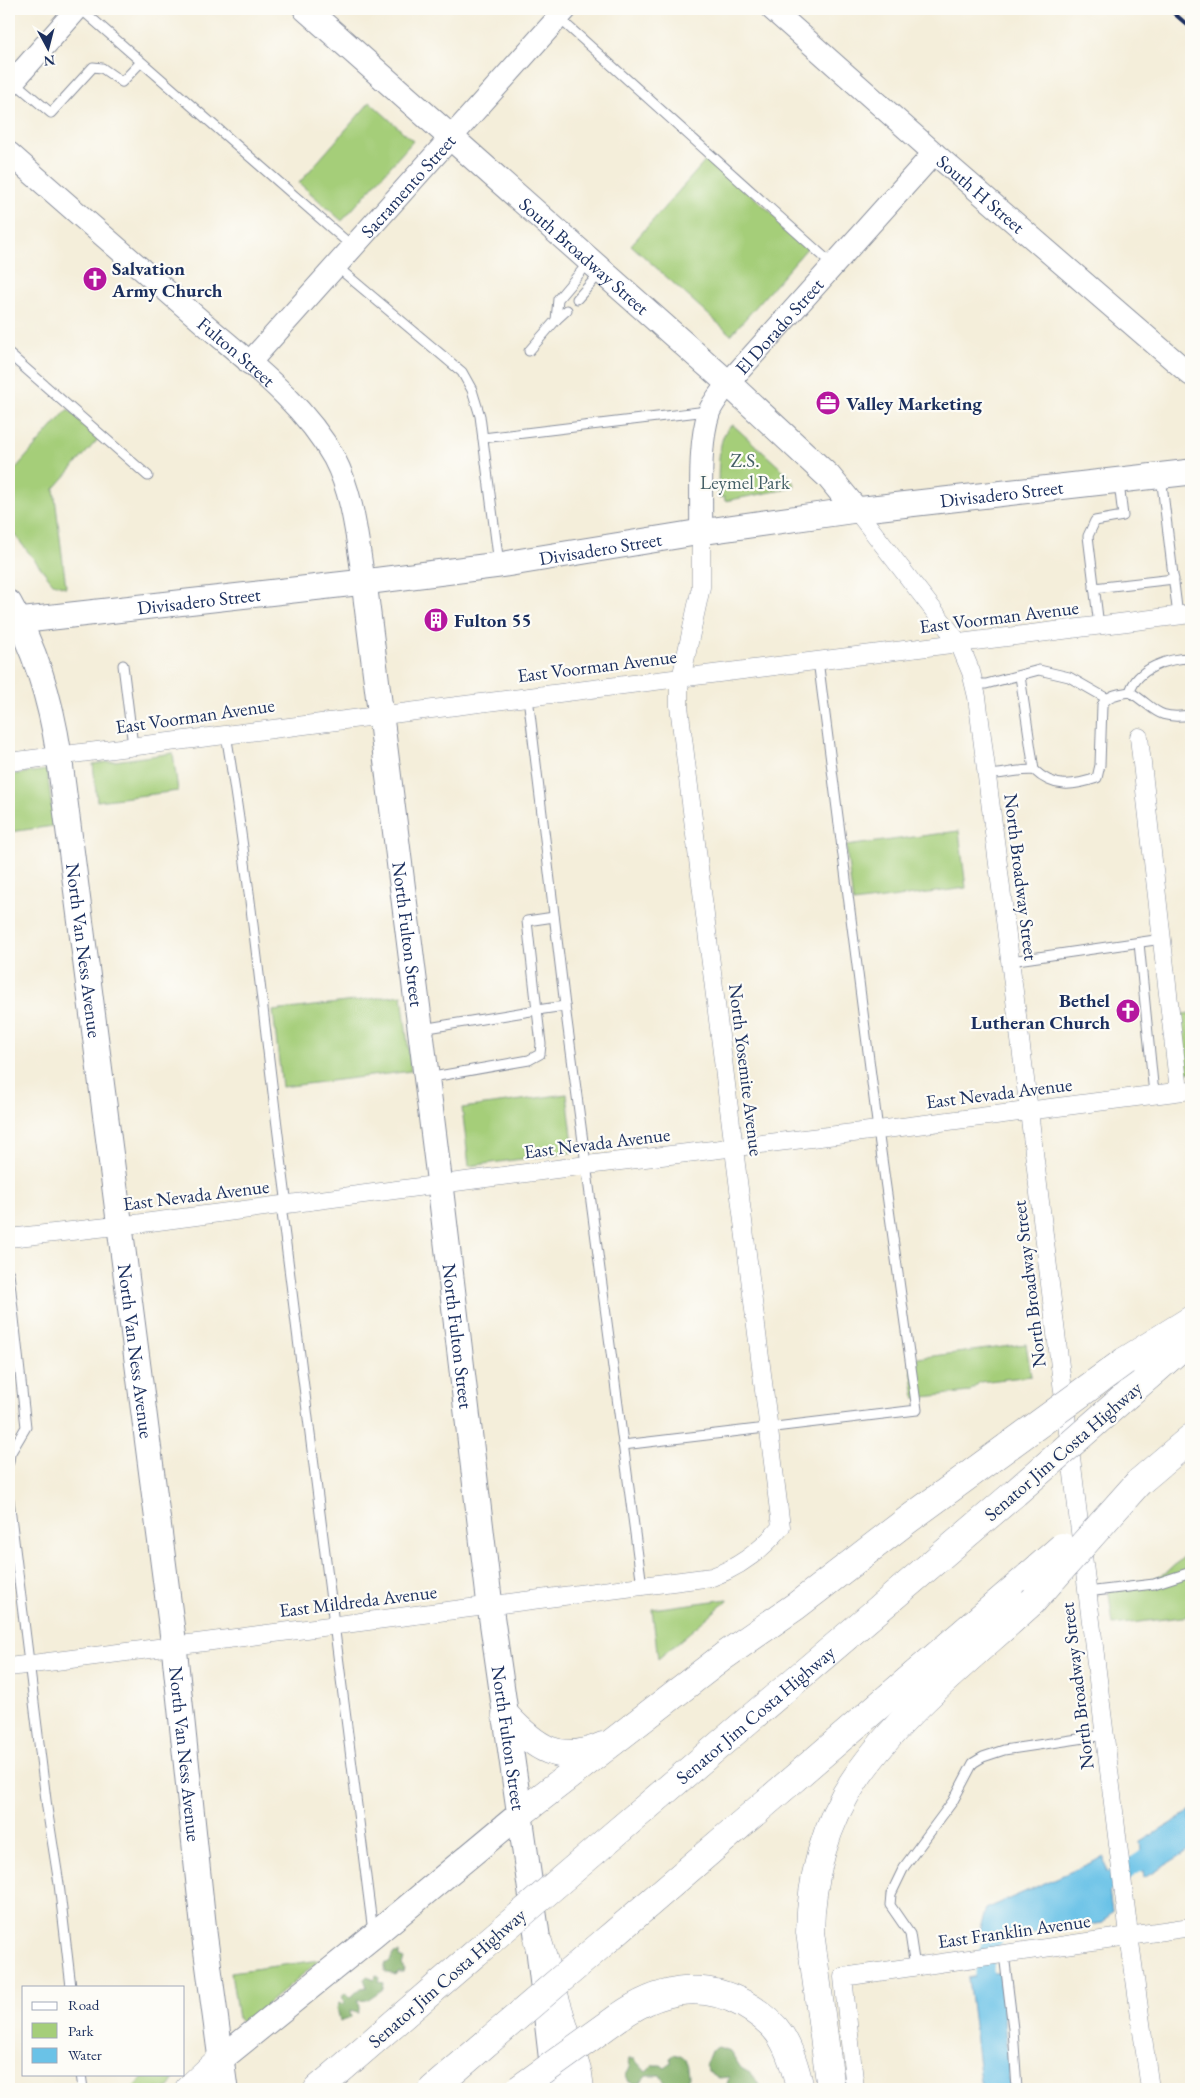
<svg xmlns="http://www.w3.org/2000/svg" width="1200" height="2098" font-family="'EB Garamond',serif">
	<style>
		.green { fill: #a5ce79; stroke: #607e6c }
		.forest { fill: #84b169; stroke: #507064 }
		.water { fill: #6ac2e7; stroke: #4278a2 }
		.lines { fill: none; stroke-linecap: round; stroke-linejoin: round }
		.canal { stroke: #6ac2e7; stroke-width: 18 }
		.service-casing { stroke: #888e9c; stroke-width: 11 }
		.minor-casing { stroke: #888e9c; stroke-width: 19 }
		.tertiary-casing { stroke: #888e9c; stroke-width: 24 }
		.secondary-casing { stroke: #888e9c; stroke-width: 27 }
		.motorway-casing { stroke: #888e9c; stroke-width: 29 }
		.service { stroke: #fff; stroke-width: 9 }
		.minor { stroke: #fff; stroke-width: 18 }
		.tertiary { stroke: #fff; stroke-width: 22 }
		.secondary { stroke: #fff; stroke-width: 25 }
		.motorway { stroke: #fff; stroke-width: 28 }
		.rail { stroke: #1b2f5e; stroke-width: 4 }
		.motorway-bridge-casing { stroke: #888e9c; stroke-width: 29; stroke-linecap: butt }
		.motorway-bridge { stroke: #fff; stroke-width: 28 }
		.labels { text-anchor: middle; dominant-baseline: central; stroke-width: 4.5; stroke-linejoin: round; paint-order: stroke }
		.street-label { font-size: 19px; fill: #1b2f5e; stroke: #fdfcf7 }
		.poi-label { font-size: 19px; font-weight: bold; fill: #1b2f5e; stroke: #fdfcf7; text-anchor: start }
		.park-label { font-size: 19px; fill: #445f66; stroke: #fdfcf7 }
	</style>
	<rect width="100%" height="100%" fill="#fdfcf7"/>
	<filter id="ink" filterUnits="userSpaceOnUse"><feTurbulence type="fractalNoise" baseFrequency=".02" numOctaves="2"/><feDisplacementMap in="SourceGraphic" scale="10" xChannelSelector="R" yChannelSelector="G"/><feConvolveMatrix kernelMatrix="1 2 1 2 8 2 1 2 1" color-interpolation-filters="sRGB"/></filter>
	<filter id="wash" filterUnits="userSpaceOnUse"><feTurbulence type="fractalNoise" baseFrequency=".0096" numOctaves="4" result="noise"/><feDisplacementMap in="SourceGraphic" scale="20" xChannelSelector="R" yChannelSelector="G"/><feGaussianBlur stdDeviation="1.12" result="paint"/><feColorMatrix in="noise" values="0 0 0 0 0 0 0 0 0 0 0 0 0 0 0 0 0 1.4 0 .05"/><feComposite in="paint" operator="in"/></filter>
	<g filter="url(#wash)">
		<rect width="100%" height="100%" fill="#f4eeda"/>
		<g class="green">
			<path d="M370 102 413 141 342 221 299 183Z"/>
			<path d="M709 157 809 246 731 335 631 245Z"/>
			<path d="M68 409 100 437 54 489 66 587H65L53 583 9 528V476Z"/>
			<path d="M733 425 786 473 795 485 793 488 725 501 724 497 718 498C719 481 715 431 733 425Z"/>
			<path d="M173 753 178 791 97 801 93 764Z"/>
			<path d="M47 770 54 826 9 832V775Z"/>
			<path d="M959 831 966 888 853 903 846 846Z"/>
			<path d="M402 995 411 1071 282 1087 273 1011Z"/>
			<path d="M1191 1013V1072L1176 1074 1169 1016Z"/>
			<path d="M567 1094 574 1152 469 1166 462 1108Z"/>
			<path d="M1026 1344 1031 1376 980 1382 969 1392 915 1398 910 1359Z"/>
			<path d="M1191 1550V1616L1113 1625 1108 1586 1149 1580 1167 1572Z"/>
			<path d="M728 1599V1600L658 1659 652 1609Z"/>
			<path d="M320 1960 247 2021 241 2022 238 2019 231 1972Z"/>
			<path d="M146 2074H178L168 2089H131Z"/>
		</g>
		<g class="forest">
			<path d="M399 1953V1957L404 1959 402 1966 404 1969 403 1972H398L395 1975 385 1972V1964L390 1961 393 1954Z"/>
			<path d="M376 1975 380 1978 379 1982 384 1983 383 1989 367 2000 357 2001 360 2006 358 2013 350 2011 351 2017 340 2021 337 2008 339 2003 345 2004 342 1997 345 1993 351 1997 361 1988 367 1987 364 1979 367 1976 375 1979Z"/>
			<path d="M717 2047 730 2051 741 2068 752 2074 763 2089H727L726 2088 729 2077 719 2078 708 2071 705 2066 711 2051Z"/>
			<path d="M672 2054C687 2056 688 2062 689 2077L681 2089H667L668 2088 660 2075H646L641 2082 636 2084 629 2082 626 2075 630 2068 628 2063 629 2059H634L646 2072 654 2065H661L665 2068 672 2063 670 2059Z"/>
		</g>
		<g class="water">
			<path d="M1191 1811V1849L1144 1878 1140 1842Z"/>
			<path d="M1104 1857 1112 1911 1103 1923 976 1941 986 1909Z"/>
			<path d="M1000 1972 1010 2089H982L968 1978Z"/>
		</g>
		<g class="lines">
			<g class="canal">
				<path d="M1087 1896 1191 1829"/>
				<path d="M985 1999C983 1967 983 1945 1007 1922"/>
			</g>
		</g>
	</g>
	<g filter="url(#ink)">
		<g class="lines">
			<defs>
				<g id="service">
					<path d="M81 9 353 247"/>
					<path d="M549 9 833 265"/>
					<path d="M13 81 51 113 93 67 102 68 122 82 141 62"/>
					<path d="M336 266 462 372 472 390 480 416 499 564"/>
					<path d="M577 299 601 272"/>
					<path d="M556 320 567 310"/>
					<path d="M529 351 556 320 558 299 590 261"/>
					<path d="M9 354 148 476"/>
					<path d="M483 438 707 411"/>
					<path d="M1161 476 1178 616"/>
					<path d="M1094 588 1174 579"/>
					<path d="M1099 626 1088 536 1095 521 1123 516 1119 483"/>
					<path d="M123 665 133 746"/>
					<path d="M1020 676 1034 770"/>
					<path d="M974 684H986L1039 670 1069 677 1106 698"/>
					<path d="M1130 692C1137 668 1169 658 1191 658"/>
					<path d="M528 697 565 1006 642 1586"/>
					<path d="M226 734C252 890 266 1048 287 1205"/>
					<path d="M987 775C1003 774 1018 770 1034 770 1054 789 1073 786 1097 778L1100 765 1102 705C1108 695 1117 694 1130 692 1157 709 1155 720 1191 715"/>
					<path d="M554 917 527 921 537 1010 565 1006"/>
					<path d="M1139 943 1154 1094"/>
					<path d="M1010 961 1162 939"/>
					<path d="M422 1029 537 1010 541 1044 540 1054 529 1060 427 1078"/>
					<path d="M281 1205 373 1932"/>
					<path d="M9 1273 26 1427 10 1454 9 1462"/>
					<path d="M623 1445 917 1410 878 1130 818 660"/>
					<path d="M9 1500 47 1808 59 1884 71 1987"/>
					<path d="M1087 1592 1154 1584 1191 1572"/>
					<path d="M1004 1954 1013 2029 1017 2089"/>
					<path d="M915 1967 910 1934 890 1905 891 1894 904 1867 953 1801 973 1763 983 1757 1004 1750 1105 1735"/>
					<path d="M81 2074 83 2089"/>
				</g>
				<g id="minor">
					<path d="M856 510 959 643 971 672 977 697 1029 1111 1129 1935 1150 2089"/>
					<path d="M1139 737 1179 1091"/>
					<path d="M9 762 1191 614"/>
					<path d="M9 1238 143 1223 587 1165 878 1130 1191 1090"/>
					<path d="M9 1667 712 1577C740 1567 762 1550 781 1527L679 706V688L701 587V532"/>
					<path d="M855 2089 843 1977 1191 1927"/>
				</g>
				<g id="tertiary">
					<path id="s1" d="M772 9 934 153 1191 375"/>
					<path d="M9 86 77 9"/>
					<path id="s2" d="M9 153C72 209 136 264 200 320 247 361 303 402 334 458 354 496 357 541 364 582"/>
					<path id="s3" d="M249 363 566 9"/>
					<path id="s4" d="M701 532C702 497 698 445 709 412 713 402 722 392 728 383L934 153"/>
				</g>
				<g id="secondary">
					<path id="s5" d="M306 9 728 383 829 477 856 510"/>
					<path id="s6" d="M364 582 440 1185 490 1606 538 1942 555 2089"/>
					<path id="s7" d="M9 603C36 650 51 701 59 755L174 1646 204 1932 225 2089"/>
					<path id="s8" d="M9 622 364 582 499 565 701 532 856 510 1191 472"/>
					<path d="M221 2059 373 1936 521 1813"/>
				</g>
				<g id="motorway">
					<path d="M1125 1361 1191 1320"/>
					<path d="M1128 1394 1191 1339"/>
					<path d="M1138 1483 1191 1438"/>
					<path d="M506 1716C535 1747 559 1766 603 1746"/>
					<path d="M521 1813 724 1656 796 1606 909 1519 1010 1445"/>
					<path id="s9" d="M596 1850 1015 1493"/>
					<path d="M608 1939 1029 1576"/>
					<path d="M538 1942 578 2074 580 2089"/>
					<path d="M619 2017C657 1990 701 1980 744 2004 758 2012 772 2022 781 2036 791 2052 796 2070 800 2089"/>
					<path d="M189 2089 221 2059"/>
					<path d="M318 2089 478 1951"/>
					<path d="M433 2089 491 2039"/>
					<path d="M831 2089 810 1932C811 1878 825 1823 856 1778 902 1711 973 1656 1033 1601"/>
				</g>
			</defs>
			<use href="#service" class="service-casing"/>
			<use href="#minor" class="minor-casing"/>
			<use href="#tertiary" class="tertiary-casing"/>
			<use href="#secondary" class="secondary-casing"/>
			<use href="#motorway" class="motorway-casing"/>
			<use href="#service" class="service"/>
			<use href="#minor" class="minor"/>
			<use href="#tertiary" class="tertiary"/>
			<use href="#secondary" class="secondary"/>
			<use href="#motorway" class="motorway"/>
			<g class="rail">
				<path d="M1169 9 1191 28"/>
				<path d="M1183 9 1191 16"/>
			</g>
			<defs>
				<g id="motorway-bridge">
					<path d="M1010 1445 1125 1361"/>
					<path d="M1015 1493 1128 1394"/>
					<path d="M1029 1576 1062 1547"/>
					<path d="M1033 1601 1138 1483"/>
					<path d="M478 1951 596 1850"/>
					<path d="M491 2039 608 1939"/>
					<path d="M519 2089 619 2017"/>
				</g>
			</defs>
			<use href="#motorway-bridge" class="motorway-bridge-casing"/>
			<use href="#motorway-bridge" class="motorway-bridge"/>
		</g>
	</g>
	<defs>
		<symbol id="church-disc" viewBox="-11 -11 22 22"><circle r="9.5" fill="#b5179e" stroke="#fdfcf7"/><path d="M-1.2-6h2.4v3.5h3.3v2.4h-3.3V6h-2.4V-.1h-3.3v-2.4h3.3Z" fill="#fff"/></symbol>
		<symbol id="office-disc" viewBox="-11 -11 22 22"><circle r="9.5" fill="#b5179e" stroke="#fdfcf7"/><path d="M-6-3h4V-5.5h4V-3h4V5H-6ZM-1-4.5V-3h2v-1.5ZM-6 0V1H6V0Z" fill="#fff"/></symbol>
		<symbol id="building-disc" viewBox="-11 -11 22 22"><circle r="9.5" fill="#b5179e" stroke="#fdfcf7"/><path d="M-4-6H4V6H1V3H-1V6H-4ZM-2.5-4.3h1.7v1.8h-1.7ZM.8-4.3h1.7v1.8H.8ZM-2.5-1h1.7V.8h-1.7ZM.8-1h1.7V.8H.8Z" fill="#fff"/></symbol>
	</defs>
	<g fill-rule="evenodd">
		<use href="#church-disc" x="81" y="265" width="28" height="28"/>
		<use href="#office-disc" x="814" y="389" width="28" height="28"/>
		<use href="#building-disc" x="422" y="606" width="28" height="28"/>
		<use href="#church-disc" x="1114" y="997" width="28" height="28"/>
	</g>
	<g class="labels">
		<g class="street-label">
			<text stroke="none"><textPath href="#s3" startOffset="238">Sacramento Street</textPath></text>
			<text stroke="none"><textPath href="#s1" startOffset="279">South H Street</textPath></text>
			<text stroke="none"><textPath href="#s5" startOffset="372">South Broadway Street</textPath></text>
			<text stroke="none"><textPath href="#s4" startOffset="232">El Dorado Street</textPath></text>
			<text stroke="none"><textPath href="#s2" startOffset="302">Fulton Street</textPath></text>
			<text stroke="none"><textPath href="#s8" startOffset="1001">Divisadero Street</textPath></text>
			<text stroke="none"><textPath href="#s8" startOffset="596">Divisadero Street</textPath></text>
			<text stroke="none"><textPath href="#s8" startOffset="191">Divisadero Street</textPath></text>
			<text transform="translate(999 617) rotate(-7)">East Voorman Avenue</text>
			<text transform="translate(597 666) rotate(-7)">East Voorman Avenue</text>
			<text transform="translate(195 716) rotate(-8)">East Voorman Avenue</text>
			<text transform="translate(1021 877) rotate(83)">North Broadway Street</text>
			<text stroke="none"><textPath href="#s6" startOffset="355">North Fulton Street</textPath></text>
			<text stroke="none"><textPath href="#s7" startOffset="358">North Van Ness Avenue</textPath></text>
			<text transform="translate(746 1070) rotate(83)">North Yosemite Avenue</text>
			<text transform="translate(999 1093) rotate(-7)">East Nevada Avenue</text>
			<text transform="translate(597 1143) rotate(-7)">East Nevada Avenue</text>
			<text transform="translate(196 1195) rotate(-7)">East Nevada Avenue</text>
			<text transform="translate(1029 1284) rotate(-97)">North Broadway Street</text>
			<text stroke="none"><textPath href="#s6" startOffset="760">North Fulton Street</textPath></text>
			<text stroke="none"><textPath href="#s7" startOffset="762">North Van Ness Avenue</textPath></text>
			<text transform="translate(1063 1451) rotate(-41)">Senator Jim Costa Highway</text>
			<text transform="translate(358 1601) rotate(-7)">East Mildreda Avenue</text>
			<text transform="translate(1077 1686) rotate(-97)">North Broadway Street</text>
			<text stroke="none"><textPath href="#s9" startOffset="209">Senator Jim Costa Highway</textPath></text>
			<text stroke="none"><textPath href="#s6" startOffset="1165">North Fulton Street</textPath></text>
			<text stroke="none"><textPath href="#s7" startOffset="1168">North Van Ness Avenue</textPath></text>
			<text transform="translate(1014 1931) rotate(-8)">East Franklin Avenue</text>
			<text transform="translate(447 1978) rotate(-41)">Senator Jim Costa Highway</text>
		</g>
		<g class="poi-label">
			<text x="112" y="268">Salvation<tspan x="112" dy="22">Army Church</tspan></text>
			<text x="846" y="403">Valley Marketing</text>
			<text x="454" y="620">Fulton 55</text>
			<text x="1110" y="1000" text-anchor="end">Bethel<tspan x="1110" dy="22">Lutheran Church</tspan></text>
		</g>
		<g class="park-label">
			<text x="745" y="460">Z.S.<tspan x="745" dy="22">Leymel Park</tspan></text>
		</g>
	</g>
	<rect width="1200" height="2098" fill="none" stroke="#fdfcf7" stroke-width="30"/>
	<rect x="22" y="1986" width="162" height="90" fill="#fdfcf7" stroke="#a3aaba"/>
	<rect x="32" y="2002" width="25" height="8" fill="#ffffff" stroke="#a3aaba"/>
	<text x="68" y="2010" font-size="15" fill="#1b2f5e">Road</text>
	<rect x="32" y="2023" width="25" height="15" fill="#a5ce79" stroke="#a3aaba"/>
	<text x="68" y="2036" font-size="15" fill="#1b2f5e">Park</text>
	<rect x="32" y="2048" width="25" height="15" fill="#6ac2e7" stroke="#a3aaba"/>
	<text x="68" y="2060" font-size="15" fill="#1b2f5e">Water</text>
	<g transform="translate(48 48) rotate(173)" stroke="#fdfcf7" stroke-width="4" paint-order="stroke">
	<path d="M0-4L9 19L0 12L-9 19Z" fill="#1b2f5e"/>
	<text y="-8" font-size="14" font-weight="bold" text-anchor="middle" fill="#1b2f5e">N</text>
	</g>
</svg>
